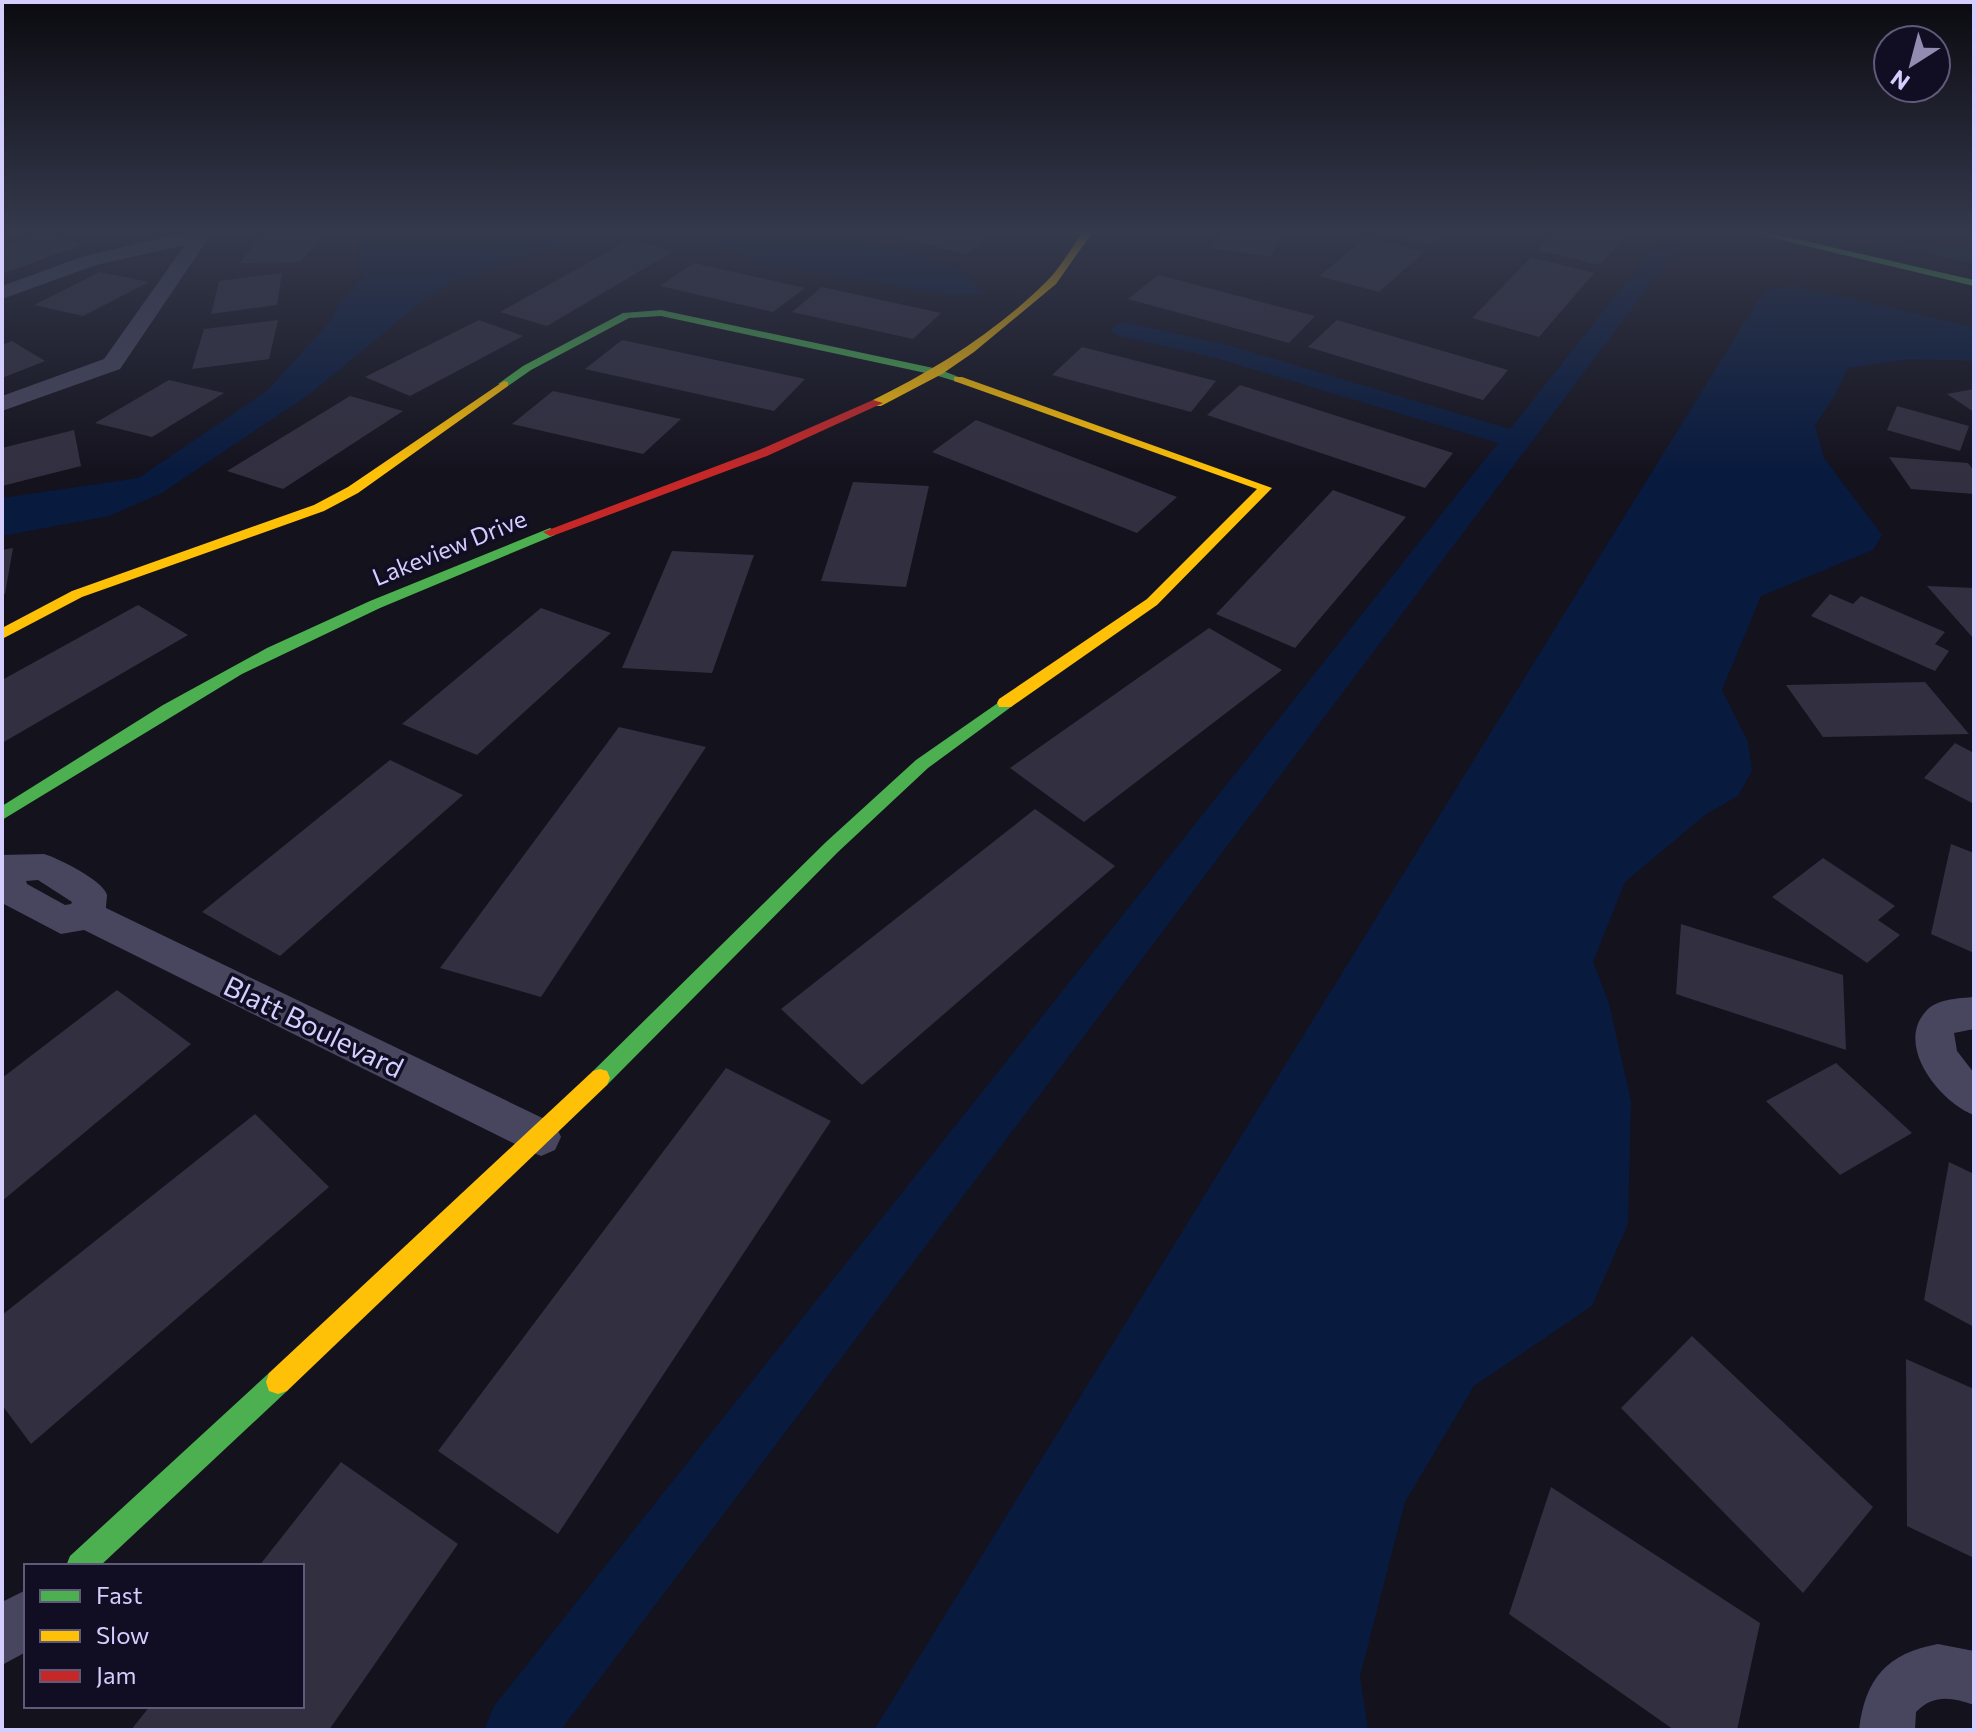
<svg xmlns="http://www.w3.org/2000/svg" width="1976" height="1732" font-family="Commissioner,sans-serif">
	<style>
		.green { fill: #10292a }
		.water { fill: #081a3e }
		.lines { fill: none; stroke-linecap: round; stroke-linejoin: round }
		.canal { fill: #081a3e; fill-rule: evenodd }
		.building { fill: #322f40 }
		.street { fill: #47465e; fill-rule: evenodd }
		.fast { fill: #4caf50; fill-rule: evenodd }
		.slow { fill: #ffc107; fill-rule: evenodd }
		.jam { fill: #c62828; fill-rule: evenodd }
		.labels { text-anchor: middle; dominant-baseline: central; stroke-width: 7; stroke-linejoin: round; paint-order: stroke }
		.far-street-label { font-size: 24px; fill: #d4ceff; stroke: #110d22 }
		.street-label { font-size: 28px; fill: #d4ceff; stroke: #110d22 }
	</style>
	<rect width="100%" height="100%" fill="#14121d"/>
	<path class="green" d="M1824 230H1974V264Z"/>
	<g class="water">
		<path d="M357 230H597L448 284 420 303 311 393 162 493 109 516 2 536V498L138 478 267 391 332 319 339 305 364 276 356 261 360 246 354 237Z"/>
		<path d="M678 230H814L952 264 984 293 951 295 755 261Z"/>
		<path d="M1796 286 1974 327V361L1909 359 1848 368 1834 397 1815 425 1824 458 1882 535 1873 550 1761 596 1722 690 1748 742 1752 771 1738 796 1705 815 1625 882 1593 962 1609 1003 1631 1101 1628 1224 1592 1306 1474 1386 1405 1502 1360 1676 1368 1730H874L1765 289Z"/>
	</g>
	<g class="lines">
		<path class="canal" d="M1679 230 1686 236 1683 241 561 1730H484L494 1706 1498 443 1212 357 1115 335 1111 330 1115 325 1124 322 1227 345 1510 429 1667 231Z"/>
	</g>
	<g class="building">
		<path d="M268 230H326L301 262 239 263Z"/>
		<path d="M871 230H991L996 231 966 254Z"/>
		<path d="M1223 230H1284L1271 257 1213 248Z"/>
		<path d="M1379 230H1447L1431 245Z"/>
		<path d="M1556 230H1630L1600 265 1537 250Z"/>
		<path d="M48 232 81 245 2 274V248Z"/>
		<path d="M1367 237 1424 252 1379 292 1319 276Z"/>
		<path d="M629 240 674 251 547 326 500 312Z"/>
		<path d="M1531 257 1594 273 1539 337 1472 318Z"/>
		<path d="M694 263 805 288 773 312 660 286Z"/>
		<path d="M100 272 149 282 83 316 34 305Z"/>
		<path d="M282 273 277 305 211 314 219 281Z"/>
		<path d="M1158 275 1315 316 1289 343 1128 299Z"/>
		<path d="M822 287 941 313 913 339 792 312Z"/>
		<path d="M278 320 269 359 192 369 204 329Z"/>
		<path d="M479 320 523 336 410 396 365 377Z"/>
		<path d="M1337 320 1508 370 1483 400 1308 347Z"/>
		<path d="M622 340 805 379 774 411 585 369Z"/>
		<path d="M12 341 45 361 2 378V345Z"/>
		<path d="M1082 347 1216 381 1191 412 1052 375Z"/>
		<path d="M169 380 224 393 152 437 95 423Z"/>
		<path d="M1240 385 1453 453 1425 488 1207 415Z"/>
		<path d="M1974 389V412L1947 394Z"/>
		<path d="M553 391 681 419 643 454 512 424Z"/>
		<path d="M350 396 403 411 283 489 227 471Z"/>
		<path d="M1897 406 1969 426 1960 451 1887 430Z"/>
		<path d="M976 420 1177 497 1137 533 932 452Z"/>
		<path d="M74 430 81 466 2 486V448Z"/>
		<path d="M1889 457 1968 463 1974 471V494L1911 489Z"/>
		<path d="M853 482 929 486 906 587 821 581Z"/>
		<path d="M1333 490 1406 517 1295 648 1216 614Z"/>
		<path d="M13 548 5 594 2 595V550Z"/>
		<path d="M672 551 754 555 712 673 622 668Z"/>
		<path d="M1927 586 1974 588V639Z"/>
		<path d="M1830 594 1853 604 1861 596 1945 632 1935 644 1949 651 1935 671 1811 616Z"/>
		<path d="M138 605 188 635 2 743V680Z"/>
		<path d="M541 608 611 633 477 755 402 724Z"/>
		<path d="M1209 628 1282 670 1084 822 1010 768Z"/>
		<path d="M1925 682 1969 734 1823 737 1786 685Z"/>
		<path d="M619 727 706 747 541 997 440 968Z"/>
		<path d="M1955 743 1974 753V804L1924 778Z"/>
		<path d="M390 760 463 795 280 956 202 912Z"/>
		<path d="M1035 809 1115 866 862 1085 781 1009Z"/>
		<path d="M1951 844 1974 853V953L1931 934Z"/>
		<path d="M1823 858 1895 906 1878 920 1900 935 1867 963 1772 897Z"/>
		<path d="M1681 924 1843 975 1846 1050 1676 994Z"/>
		<path d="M117 990 191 1044 2 1201V1078Z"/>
		<path d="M1836 1063 1912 1133 1840 1175 1766 1101Z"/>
		<path d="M726 1068 831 1121 558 1534 438 1451Z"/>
		<path d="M255 1114 329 1187 31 1444 2 1405V1315Z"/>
		<path d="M1949 1162 1974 1174V1327L1924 1300Z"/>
		<path d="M1692 1336 1873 1507 1803 1593 1621 1408Z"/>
		<path d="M1906 1359 1974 1389V1558L1907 1526Z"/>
		<path d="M341 1462 458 1544 329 1730H131L150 1706H302V1566H259Z"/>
		<path d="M1551 1487 1760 1623 1737 1730H1674L1509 1614Z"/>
	</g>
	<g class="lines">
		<g class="street">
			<path d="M196 230H214L120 369 2 411V396L104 359 185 245 96 265 2 299V286L84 256Z"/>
			<path d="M44 854C58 858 104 881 107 895 107 897 106 906 106 908L555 1124 561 1137 555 1150 541 1156 527 1150 84 930 61 934 2 903V855ZM38 880 72 902 71 904 65 905 27 884 26 881Z"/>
			<path d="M1974 997V1029L1954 1033 1957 1051 1974 1073V1115C1941 1103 1893 1045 1927 1010 1938 999 1959 998 1974 997Z"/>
			<path d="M26 1590V1652L2 1665V1602Z"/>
			<path d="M1938 1644 1974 1651V1705C1952 1697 1933 1694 1916 1712L1915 1730H1859C1865 1679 1887 1653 1938 1644Z"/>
		</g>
		<g class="fast">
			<path d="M1739 230H1758L1974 280V286Z"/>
			<path d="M661 310 938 369 964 379 958 382 935 375 661 316 629 318 531 370 508 386 498 384 523 366 623 313Z"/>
			<path d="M550 528 557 532 555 535 380 608 242 674 2 820V806L163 705 267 648 370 601Z"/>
			<path d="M1005 698 1011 699 1013 703 1011 707 928 768 838 852 607 1085 600 1087 593 1085 590 1078 593 1071 826 842 916 760Z"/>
			<path d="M278 1370 287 1373 290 1382 287 1391 100 1566H66L70 1556 269 1373Z"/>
		</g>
		<g class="slow">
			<path d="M1084 230H1094L1056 284 974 352 942 374 881 406H873V400C936 369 997 331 1047 281 1061 267 1072 247 1084 230Z"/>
			<path d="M954 377H962L1272 488 1157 605 1011 707H999L997 703 999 699 1147 599 1257 489 954 381Z"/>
			<path d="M504 381 508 382V386L358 493 324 511 82 597 2 639V628L72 591 314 505 348 487Z"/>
			<path d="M600 1069 607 1071 610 1078 607 1085 287 1391 278 1394 269 1391 266 1382 269 1373 593 1071Z"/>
		</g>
		<path class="jam" d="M873 400 883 403 767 456 555 535 550 536 543 532 759 450Z"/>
	</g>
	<linearGradient id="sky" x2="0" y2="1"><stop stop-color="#0b0a10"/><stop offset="0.49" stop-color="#34394c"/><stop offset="1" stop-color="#34394c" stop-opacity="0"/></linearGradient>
	<rect width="1976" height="473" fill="url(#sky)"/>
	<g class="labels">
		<g class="far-street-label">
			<text transform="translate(449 547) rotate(-22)">Lakeview Drive</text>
		</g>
		<g class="street-label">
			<text transform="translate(314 1026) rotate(26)">Blatt Boulevard</text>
		</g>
	</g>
	<rect width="1976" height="1732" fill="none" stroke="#d4ceff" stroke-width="8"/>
	<rect x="24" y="1564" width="280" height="144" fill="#110d22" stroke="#5f5a7a" stroke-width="2"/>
	<rect x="40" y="1590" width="40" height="12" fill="#4caf50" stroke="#5f5a7a" stroke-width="2"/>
	<text x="96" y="1604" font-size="24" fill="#d4ceff">Fast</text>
	<rect x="40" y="1630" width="40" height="12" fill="#ffc107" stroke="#5f5a7a" stroke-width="2"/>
	<text x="96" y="1644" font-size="24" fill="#d4ceff">Slow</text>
	<rect x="40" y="1670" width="40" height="12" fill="#c62828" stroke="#5f5a7a" stroke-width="2"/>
	<text x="96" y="1684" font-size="24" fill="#d4ceff">Jam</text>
	<g transform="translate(1912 64) rotate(216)"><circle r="38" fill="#110d22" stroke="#5f5a7a" stroke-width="2"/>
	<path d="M0-6L14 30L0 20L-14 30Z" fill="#918cb0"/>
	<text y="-12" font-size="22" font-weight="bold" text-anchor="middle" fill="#d4ceff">N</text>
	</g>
</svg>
